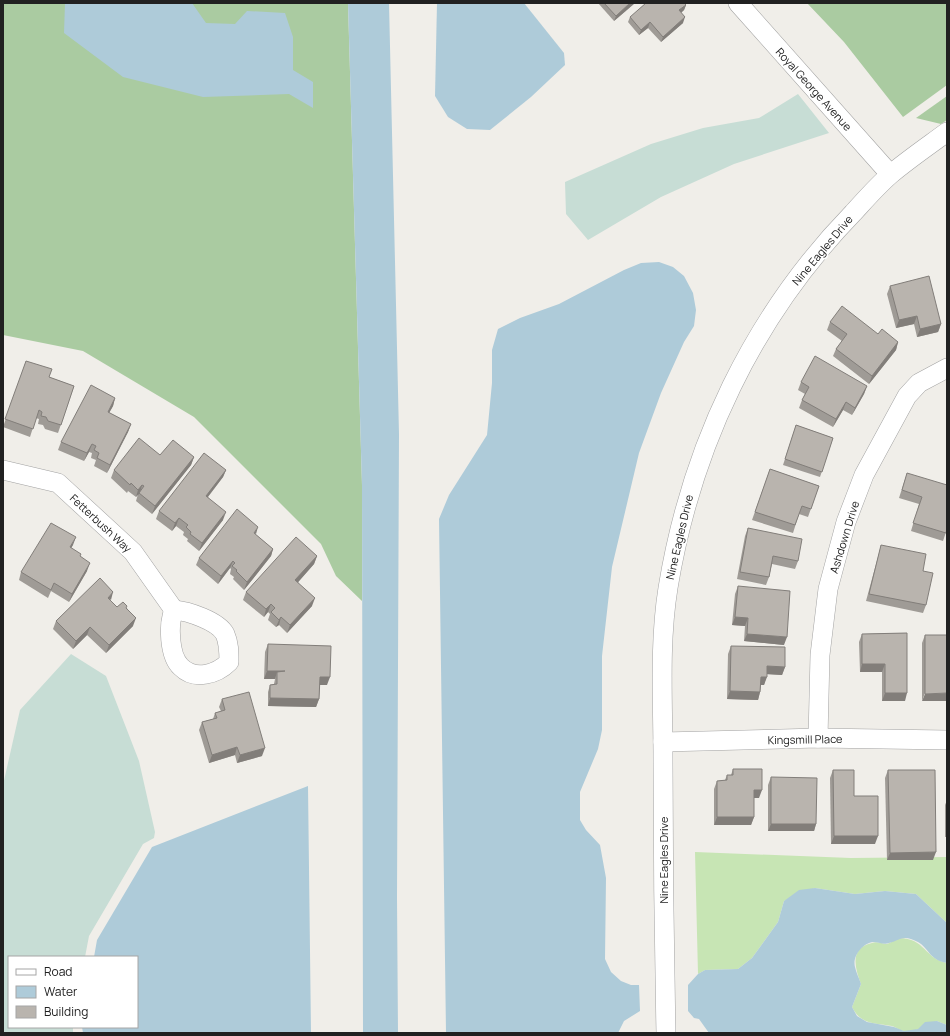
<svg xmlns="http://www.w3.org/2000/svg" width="950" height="1036" font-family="Manrope,sans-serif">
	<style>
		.grass { fill: #c7e5b4 }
		.forest { fill: #aacba1 }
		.wetland { fill: #c7ddd5 }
		.water { fill: #aecbd9 }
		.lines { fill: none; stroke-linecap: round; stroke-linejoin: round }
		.street-casing { stroke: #a2a2a2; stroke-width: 20 }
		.street { stroke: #fff; stroke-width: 19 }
		.wall { fill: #9f9b96 }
		.shaded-wall { fill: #827e7a }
		.building { fill: #b9b4ae; stroke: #827e7a }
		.labels { text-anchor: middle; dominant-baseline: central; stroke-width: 3.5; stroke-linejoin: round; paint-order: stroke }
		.street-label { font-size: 11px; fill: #212121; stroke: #fff }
	</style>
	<rect width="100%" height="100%" fill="#f0eee9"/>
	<g class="grass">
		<path d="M695 852 851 858 947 857V923L916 894 885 891 855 894 815 888 784 901 778 922 752 958 738 969 705 970 698 974Z"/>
		<path d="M899 938C925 938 925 959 947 963V1025L937 1021C928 1025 914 1033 904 1031 900 1031 896 1027 892 1026 875 1023 861 1025 852 1007L861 984C855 968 849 948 872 943 877 941 882 944 887 944 891 943 895 939 899 938Z"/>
	</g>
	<g class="forest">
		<path d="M3 3H348L362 485V601L336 576 321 544 194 417 83 351 3 335Z"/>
		<path d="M807 3H947V85L903 117 844 42Z"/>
		<path d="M947 96V120L941 124 916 118Z"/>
	</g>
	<g class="wetland">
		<path d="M798 94 829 133 734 164 661 197 588 240 566 214 565 182 651 144 703 128 759 118Z"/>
		<path d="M71 654 106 676 139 761 155 832 154 838 143 844 89 936 85 957H9V1027H73V1033H3V785L20 710Z"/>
	</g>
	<g class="water">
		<path d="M65 3H192L206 23 235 24 247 11 285 13 293 37V70L313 82V108L289 94 203 97 123 77 64 33Z"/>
		<path d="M348 3H389L399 434 397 898 398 1033H363L362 485Z"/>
		<path d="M437 3H524L564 53 565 65 531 97 490 130 467 129 448 117 435 96Z"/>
		<path d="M659 262 673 267 684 276 693 293 696 310 694 326 684 342 661 393 639 453 612 567 602 656V730L598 749 580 792V820L586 830 600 845 606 878 605 959 611 972 621 981 631 985H639L640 1011 624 1021 618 1033H446L439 519 449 495 487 435 492 383V350L498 329 520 318 559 304 624 270 641 263Z"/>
		<path d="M308 786 311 1033H83L82 1027H137V957H94L97 940 152 847Z"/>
		<path d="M815 888 855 894 885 891 916 894 947 923V963C929 960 929 948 918 942 903 934 901 940 889 943 884 945 878 942 873 942 863 943 852 956 855 967 856 972 859 978 861 984L852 1007 857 1016 867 1022 894 1027 904 1031 918 1029 925 1022 937 1021 947 1025V1033H709L699 1019 694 1018 688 1011V985L698 974 705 970 738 969 752 958 778 922 784 901 799 890Z"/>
	</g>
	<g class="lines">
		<defs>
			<g id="street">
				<path d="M738 3 890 174"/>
				<path d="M3 470 58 483 133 552 174 610"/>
				<path d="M174 610C188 611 218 621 225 634 229 643 229 652 229 662 217 674 195 681 181 667 169 656 168 624 174 610Z"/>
				<path d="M818 738 820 655 828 589 846 522 864 475 907 396 919 383 947 368"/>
				<path d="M663 742 818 738 947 740"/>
				<path d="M666 1033C664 941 663 850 663 758 663 702 659 644 668 588 691 447 753 316 853 213 865 200 877 186 891 174 909 159 928 146 947 132"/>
			</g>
		</defs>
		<use href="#street" class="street-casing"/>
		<use href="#street" class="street"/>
	</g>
	<g class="wall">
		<path d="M598 3H635L614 21Z"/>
		<path d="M686 5 684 10 681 13 683 23 661 42 648 28 639 35 628 22 630 17Z"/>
		<path d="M890 286 941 324 938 332 917 337 914 324 896 328 887 294Z"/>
		<path d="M830 322 878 334 898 342 896 350 869 384 833 356 836 349 842 341 827 330Z"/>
		<path d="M26 361 49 377 74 386 58 433 45 429 43 425 38 424 39 419 36 418 30 437 3 427Z"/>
		<path d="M801 382 867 386 864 394 852 415 843 410 833 427 799 408 802 400 805 394 798 390Z"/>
		<path d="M115 398 113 406 109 413 131 424 128 432 107 473 94 466 96 460 91 458 92 453 89 452 84 461 58 450 61 442Z"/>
		<path d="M796 425 833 438 820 477 783 465Z"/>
		<path d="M160 455 194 457 191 465 152 514 136 501 138 494 136 497 128 491 127 493 111 478 114 470Z"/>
		<path d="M770 469 819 486 808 517 799 514 793 533 752 520Z"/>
		<path d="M226 470 223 477 208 497 223 520 199 551 187 541 188 539 183 535 184 532 176 526 172 531 156 519 159 511Z"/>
		<path d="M907 473 947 529 943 541 911 531 919 504 899 498Z"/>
		<path d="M748 528 798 561 795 569 772 564 769 577 766 585 737 579 745 536Z"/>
		<path d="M255 534 273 549 271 556 244 590 233 579 234 577 230 574 231 569 230 568 218 584 196 565 199 558Z"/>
		<path d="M73 545 71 548 81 557 87 571 69 602 51 591 48 598 19 580 21 572Z"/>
		<path d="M881 545 923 571 926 605 923 613 866 601 879 553Z"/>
		<path d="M317 556 314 564 298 582 312 606 287 633 279 625 276 627 268 620 270 614 268 612 264 617 243 600 246 592Z"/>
		<path d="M738 586 784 645 744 641 745 626 732 625 735 594Z"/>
		<path d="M110 600 117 607 127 608 133 626 106 653 87 635 73 649 53 629 56 621Z"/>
		<path d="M907 633 905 701H882V672H860L859 642 862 634Z"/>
		<path d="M925 635H947L922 701V643Z"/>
		<path d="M268 644 327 685H320L319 699 316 707 268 706V692L270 685 274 684 275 679H264L265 652Z"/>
		<path d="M731 646 785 667 782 675 767 674 764 685H761L760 692 758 700 727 699 728 654Z"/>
		<path d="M222 699 262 756 237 763 235 755 209 763 199 730 202 722 213 719 215 713 221 711 219 707Z"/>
		<path d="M733 769 759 798H754V817L751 825H714V789L717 781 725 780 727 775H731Z"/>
		<path d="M833 770 854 796 875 844H831L830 778Z"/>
		<path d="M888 770 933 860H887L885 778Z"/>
		<path d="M771 777 816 824 814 831H768V785Z"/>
		<path d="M947 800V837H945V805Z"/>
	</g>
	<g class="shaded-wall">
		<path d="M630 3H635L614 21 616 16Z"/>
		<path d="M686 5 684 10 677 16 679 10Z"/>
		<path d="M685 17 683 23 661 42 663 37Z"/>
		<path d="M650 22 648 28 639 35 641 30Z"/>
		<path d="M917 316 914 324 896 328 899 320Z"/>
		<path d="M941 324 938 332 917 337 920 329Z"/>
		<path d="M898 342 896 350 869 384 872 376Z"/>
		<path d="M867 386 864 394 852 415 855 408Z"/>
		<path d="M115 398 113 406 105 420 108 412Z"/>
		<path d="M846 402 843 410 833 427 836 419Z"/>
		<path d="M131 424 128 432 107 473 110 465Z"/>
		<path d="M92 444 89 452 84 461 87 453Z"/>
		<path d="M194 457 191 465 152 514 155 506Z"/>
		<path d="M226 470 223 477 203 503 206 496Z"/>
		<path d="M142 485 140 493 136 497 138 490Z"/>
		<path d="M226 512 223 520 199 551 202 543Z"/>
		<path d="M179 518 176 526 172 531 175 523Z"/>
		<path d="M258 527 256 534 254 533Z"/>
		<path d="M76 537 73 545 67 555 70 547Z"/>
		<path d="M273 549 271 556 244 590 247 582Z"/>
		<path d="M317 556 314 564 293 588 295 580Z"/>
		<path d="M233 561 230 568 218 584 221 576Z"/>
		<path d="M90 563 87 571 69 602 72 594Z"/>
		<path d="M113 592 111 600 108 598Z"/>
		<path d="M315 598 312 606 287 633 290 625Z"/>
		<path d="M271 604 268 612 264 617 266 609Z"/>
		<path d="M281 617 279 625 276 627 279 620Z"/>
		<path d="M735 617 748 618 745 626 732 625Z"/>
		<path d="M136 618 133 626 106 653 109 645Z"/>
		<path d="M90 627 87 635 73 649 76 641Z"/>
		<path d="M747 634 787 637 784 645 744 641Z"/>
		<path d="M862 664H885L882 672H860Z"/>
		<path d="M767 666 785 667 782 675 765 674Z"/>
		<path d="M267 671H285L277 672 275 679H264Z"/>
		<path d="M320 677H330L327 685H317Z"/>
		<path d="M761 677H767L764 685H758Z"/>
		<path d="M730 691 760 692 758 700 727 699Z"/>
		<path d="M885 693H907L905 701H882Z"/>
		<path d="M947 693V701H922L925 694Z"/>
		<path d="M270 698 319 699 316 707 268 706Z"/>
		<path d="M237 747 235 755 209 763 212 755Z"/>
		<path d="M265 748 262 756 237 763 240 755Z"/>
		<path d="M754 790H762L759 798H751Z"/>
		<path d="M717 817H754L751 825H714Z"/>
		<path d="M771 824H816L814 831H768Z"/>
		<path d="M834 836H878L875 844H831Z"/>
		<path d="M936 852 933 860H887L890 853Z"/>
	</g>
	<g class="building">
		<path d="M604 3H630L616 16Z"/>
		<path d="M646 3H684L686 5 679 10 685 17 663 37 650 22 641 30 630 17Z"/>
		<path d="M929 276 941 324 920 329 917 316 899 320 890 286Z"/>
		<path d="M842 306 878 334 882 329 898 342 872 376 836 349 847 334 830 322Z"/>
		<path d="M815 356 867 386 855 408 846 402 836 419 802 400 809 387 801 382Z"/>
		<path d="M26 361 52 369 49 377 74 386 61 425 48 421 46 417 41 416 42 412 39 410 33 429 5 419Z"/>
		<path d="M91 385 115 398 108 412 131 424 110 465 97 458 99 453 94 450 96 446 92 444 87 453 61 442Z"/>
		<path d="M796 425 833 438 822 472 785 459Z"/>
		<path d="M139 438 160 455 173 440 194 457 155 506 139 493 144 486 142 485 138 490 131 483 130 485 114 470Z"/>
		<path d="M204 453 226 470 206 496 226 512 202 543 190 534 191 532 186 527 188 525 179 518 175 523 159 511Z"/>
		<path d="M770 469 819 486 811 509 802 506 795 525 755 512Z"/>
		<path d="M907 473 947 485V529L946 533 913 523 922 497 902 490Z"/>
		<path d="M237 509 258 527 254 533 273 549 247 582 236 571 237 570 232 566 235 563 233 561 221 576 199 558Z"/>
		<path d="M51 523 76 537 70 547 81 554 80 556 90 563 72 594 54 583 51 590 21 572Z"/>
		<path d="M748 528 802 539 798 561 773 556 769 577 740 572Z"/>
		<path d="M296 537 317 556 295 580 315 598 290 625 281 617 279 620 271 612 275 608 271 604 266 609 246 592Z"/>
		<path d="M881 545 926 554 923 571 933 573 926 605 869 594Z"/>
		<path d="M100 578 113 592 108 598 117 607 123 602 127 606 126 608 136 618 109 645 90 627 76 641 56 621Z"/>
		<path d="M738 586 790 591 787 637 747 634 748 618 735 617Z"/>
		<path d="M907 633V693H885V664H862V634Z"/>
		<path d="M925 635H947V693L925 694Z"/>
		<path d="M268 644 331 646 330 677H320L319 699 270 698V685L277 684V672L285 671H267Z"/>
		<path d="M731 646 785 647V667L767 666V677H761L760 692 730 691Z"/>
		<path d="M249 692 265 748 240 755 237 747 212 755 202 722 217 718 215 713 225 710 222 699Z"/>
		<path d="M733 769H762V790H754V817H717V781L727 780V775H733Z"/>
		<path d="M833 770H854V796H878V836H834Z"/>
		<path d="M888 770H935L936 852 890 853Z"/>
		<path d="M771 777 817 778 816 824H771Z"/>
	</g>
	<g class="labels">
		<g class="street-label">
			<text transform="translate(814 89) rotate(48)">Royal George Avenue</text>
			<text transform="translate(822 250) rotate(-50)">Nine Eagles Drive</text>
			<text transform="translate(101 523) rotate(43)">Fetterbush Way</text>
			<text transform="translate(679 537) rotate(-77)">Nine Eagles Drive</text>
			<text transform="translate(844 537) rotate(-73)">Ashdown Drive</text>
			<text transform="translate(805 739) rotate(-1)">Kingsmill Place</text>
			<text transform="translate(663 860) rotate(-90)">Nine Eagles Drive</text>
		</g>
	</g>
	<rect width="950" height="1036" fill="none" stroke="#212121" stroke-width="8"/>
	<rect x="8" y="956" width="130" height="72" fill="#ffffff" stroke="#a6a6a6"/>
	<rect x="16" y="969" width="20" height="6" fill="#ffffff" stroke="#a6a6a6"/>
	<text x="44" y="976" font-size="12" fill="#212121">Road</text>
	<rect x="16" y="986" width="20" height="12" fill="#aecbd9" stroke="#a6a6a6"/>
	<text x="44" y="996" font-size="12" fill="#212121">Water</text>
	<rect x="16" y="1006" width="20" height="12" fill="#b9b4ae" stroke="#a6a6a6"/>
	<text x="44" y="1016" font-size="12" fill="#212121">Building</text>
</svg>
